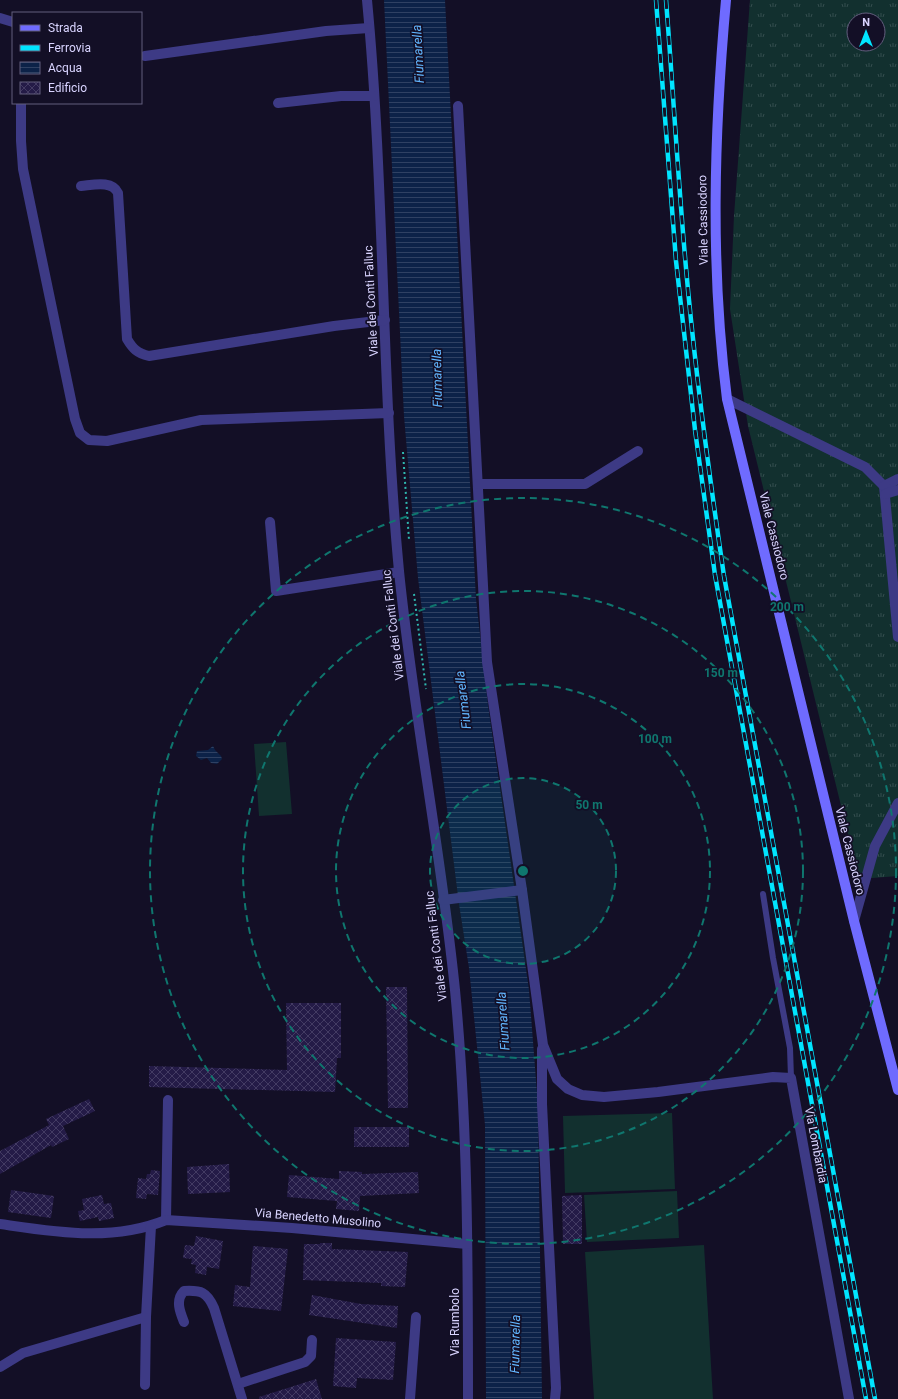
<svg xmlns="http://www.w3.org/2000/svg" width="898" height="1399" font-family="Roboto,sans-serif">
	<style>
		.grass { fill: url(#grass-tufts); fill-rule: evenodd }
		.pitch { fill: #12302f }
		.water { fill: url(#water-rules) }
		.building { fill: url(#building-cross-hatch) }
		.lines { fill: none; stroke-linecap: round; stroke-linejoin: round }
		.path { stroke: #2fb8b0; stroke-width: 2; stroke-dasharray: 2 3; stroke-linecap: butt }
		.lane { stroke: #3d3a85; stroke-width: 6 }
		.street { stroke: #3d3a85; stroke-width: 10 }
		.secondary { stroke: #6f6bff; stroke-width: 10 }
		.rail-casing { stroke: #00e5ff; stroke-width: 4.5 }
		.rail { stroke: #130f26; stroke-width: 3; stroke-dasharray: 9; stroke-linecap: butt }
		.ring { fill: none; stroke: #0f766e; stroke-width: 2; stroke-dasharray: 7 5 }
		.labels { text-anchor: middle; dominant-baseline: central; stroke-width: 3.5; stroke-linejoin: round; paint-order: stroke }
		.street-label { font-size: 12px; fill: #d9d4ff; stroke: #130f26 }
		.water-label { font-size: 13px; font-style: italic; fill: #62b6ff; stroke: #130f26 }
		.centre { fill: #0f766e; stroke: #130f26; stroke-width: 2 }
		.ring-label { font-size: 12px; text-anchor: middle; font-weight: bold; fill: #0f766e; stroke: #130f26; stroke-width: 3.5; stroke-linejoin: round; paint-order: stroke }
	</style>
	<defs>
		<pattern id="grass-tufts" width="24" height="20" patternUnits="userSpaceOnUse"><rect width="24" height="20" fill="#12302f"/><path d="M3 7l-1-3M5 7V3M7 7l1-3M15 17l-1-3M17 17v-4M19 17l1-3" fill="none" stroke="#344d4e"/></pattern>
		<pattern id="water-rules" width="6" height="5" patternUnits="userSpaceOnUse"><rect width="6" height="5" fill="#0c2248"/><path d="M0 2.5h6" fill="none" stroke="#2f4163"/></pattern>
		<pattern id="building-cross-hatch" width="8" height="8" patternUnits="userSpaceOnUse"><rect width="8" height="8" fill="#241b47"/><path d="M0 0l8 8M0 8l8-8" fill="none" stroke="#433b63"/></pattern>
	</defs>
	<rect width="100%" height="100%" fill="#130f26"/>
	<path class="grass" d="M750 0H898V876L859 879 748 426 730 309 734 216ZM854 20H878V44H854Z"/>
	<g class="pitch">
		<path d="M286 742 292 814 259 816 254 744Z"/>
		<path d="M672 1113 675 1189 565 1193 563 1116Z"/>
		<path d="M677 1191 679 1238 587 1242 584 1195Z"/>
		<path d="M704 1245 713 1399H594L585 1252Z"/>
	</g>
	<g class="water">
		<path d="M384 0H445L476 599 488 705 529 990 538 1106 542 1399H486L485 1125 469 968 459 904 418 578 404 416Z"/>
		<path d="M213 746 215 750 221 756 222 759 217 764 211 763 207 758 201 760 196 756 197 751 208 750Z"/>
	</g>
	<g class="building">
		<path d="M386 987H407L408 1108H388Z"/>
		<path d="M286 1003H341V1058H337L335 1092 149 1087V1066L287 1070Z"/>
		<path d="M89 1099 95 1111 63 1126 69 1139 52 1147 51 1145 0 1174V1151L49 1125 46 1119Z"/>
		<rect x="354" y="1127" width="55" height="20"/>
		<path d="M229 1164 230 1192 188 1194 187 1167Z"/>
		<path d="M151 1170 160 1171 158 1195 147 1194 146 1199 136 1198 138 1178 146 1179 147 1174H150Z"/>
		<path d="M339 1171 362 1172V1174L418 1172 419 1193 360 1196 359 1211 336 1209 337 1201 287 1197 289 1175 339 1179Z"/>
		<path d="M11 1190 54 1196 51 1218 8 1212Z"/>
		<path d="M102 1195 104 1204 111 1203 114 1218 99 1221 98 1217 80 1221 78 1211 84 1210 82 1199Z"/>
		<path d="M582 1195V1244H563L562 1196Z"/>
		<path d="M196 1236 223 1241 219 1269 207 1267 206 1275 195 1273 196 1265 191 1264 192 1259 183 1258 185 1245 194 1246Z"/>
		<path d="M320 1243H332V1249L408 1252 405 1287 381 1286V1283L303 1280 304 1244H320Z"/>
		<path d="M253 1246 288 1249 281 1311 233 1306 235 1285 250 1287Z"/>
		<path d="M312 1295 361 1304 398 1306 397 1328 309 1315Z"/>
		<path d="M336 1338 396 1342 393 1380 357 1378 356 1388 333 1386Z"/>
		<path d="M316 1379 322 1399H259V1397Z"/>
	</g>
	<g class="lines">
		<g class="path">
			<path d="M403 452 409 540"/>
			<path d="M414 594 426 689"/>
		</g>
		<path class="lane" d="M763 894 773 958 790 1048 791 1078"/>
		<g class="street">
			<path d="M367 0C385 190 381 381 399 571 413 711 441 850 455 990 468 1126 468 1263 468 1399"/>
			<path d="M0 18 13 22"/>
			<path d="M145 56 326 31 369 28"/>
			<path d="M21 103V141L23 169 75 419 80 433 89 440 107 441 201 420 389 413"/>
			<path d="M278 103 341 96H374"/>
			<path d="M458 106 487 662 522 890 543 1045 557 1079 568 1089 582 1095 604 1097 658 1092 773 1077 791 1078 849 1399"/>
			<path d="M81 186C93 185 112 180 118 193L127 339C133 349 137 353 149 356L334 326 385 320"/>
			<path d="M727 399 865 467 884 486 898 637"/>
			<path d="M478 484H585L638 451"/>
			<path d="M884 486 898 479"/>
			<path d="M885 494 898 490"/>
			<path d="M270 522 276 591 399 572"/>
			<path d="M443 900 522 890"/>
			<path d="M854 921 875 846 898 803"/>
			<path d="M542 1049V1104L556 1388 555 1399"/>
			<path d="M166 1220 168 1100"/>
			<path d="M0 1224C56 1232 112 1242 166 1220L292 1228 467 1244"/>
			<path d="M184 1322C180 1312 175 1300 184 1291 201 1290 207 1292 214 1308L242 1399"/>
			<path d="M0 1367 23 1353 146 1317"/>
			<path d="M238 1384 305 1362 311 1356 312 1340"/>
			<path d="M145 1385 146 1317 151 1226"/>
			<path d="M410 1399 416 1317"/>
		</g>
		<path class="secondary" d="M726 0C714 133 710 267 727 399L854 921 898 1090"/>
		<defs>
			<g id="rail">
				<path d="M656 0 676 261 695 430 715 575 866 1399"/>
				<path d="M666 0C673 89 678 179 686 268 695 371 709 474 724 576L875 1399"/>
			</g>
		</defs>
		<use href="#rail" class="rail-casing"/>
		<use href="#rail" class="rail"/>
	</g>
	<circle cx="523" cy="871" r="93" fill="#0f766e" fill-opacity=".12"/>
	<g class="ring">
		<circle cx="523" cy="871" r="93"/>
		<circle cx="523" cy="871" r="187"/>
		<circle cx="523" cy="871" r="280"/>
		<circle cx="523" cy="871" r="373"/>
	</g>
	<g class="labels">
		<g class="street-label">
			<text transform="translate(703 220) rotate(-91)">Viale Cassiodoro</text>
			<text transform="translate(371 301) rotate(-93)">Viale dei Conti Falluc</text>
			<text transform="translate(774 536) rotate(76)">Viale Cassiodoro</text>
			<text transform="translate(393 625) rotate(-97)">Viale dei Conti Falluc</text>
			<text transform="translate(850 851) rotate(76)">Viale Cassiodoro</text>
			<text transform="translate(436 946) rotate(-97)">Viale dei Conti Falluc</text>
			<text transform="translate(816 1145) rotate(79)">Via Lombardia</text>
			<text transform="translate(318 1218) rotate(5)">Via Benedetto Musolino</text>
			<text transform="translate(455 1322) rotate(-90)">Via Rumbolo</text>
		</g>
		<g class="water-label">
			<text transform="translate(418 54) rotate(-93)">Fiumarella</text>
			<text transform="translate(437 378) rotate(-91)">Fiumarella</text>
			<text transform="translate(463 700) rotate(-97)">Fiumarella</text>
			<text transform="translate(503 1021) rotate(-94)">Fiumarella</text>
			<text transform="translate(515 1344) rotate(-89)">Fiumarella</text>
		</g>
	</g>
	<circle cx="523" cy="871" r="6" class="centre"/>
	<g class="ring-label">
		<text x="787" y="611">200 m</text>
		<text x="721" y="677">150 m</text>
		<text x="655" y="743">100 m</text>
		<text x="589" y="809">50 m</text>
	</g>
	<rect x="12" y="12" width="130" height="92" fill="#130f26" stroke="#625e7d"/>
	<rect x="20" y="25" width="20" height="6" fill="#6f6bff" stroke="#625e7d"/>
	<text x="48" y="32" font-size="12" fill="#d9d4ff">Strada</text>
	<rect x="20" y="45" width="20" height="6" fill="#00e5ff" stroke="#625e7d"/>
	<text x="48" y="52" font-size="12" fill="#d9d4ff">Ferrovia</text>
	<rect x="20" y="62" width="20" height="12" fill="url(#water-rules)" stroke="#625e7d"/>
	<text x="48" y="72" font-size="12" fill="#d9d4ff">Acqua</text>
	<rect x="20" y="82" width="20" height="12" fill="url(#building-cross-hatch)" stroke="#625e7d"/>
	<text x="48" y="92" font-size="12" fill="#d9d4ff">Edificio</text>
	<g transform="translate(866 32)"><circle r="19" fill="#130f26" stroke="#625e7d"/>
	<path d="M0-3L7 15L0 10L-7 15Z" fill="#00e5ff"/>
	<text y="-6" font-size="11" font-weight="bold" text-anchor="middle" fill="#d9d4ff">N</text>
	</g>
</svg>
